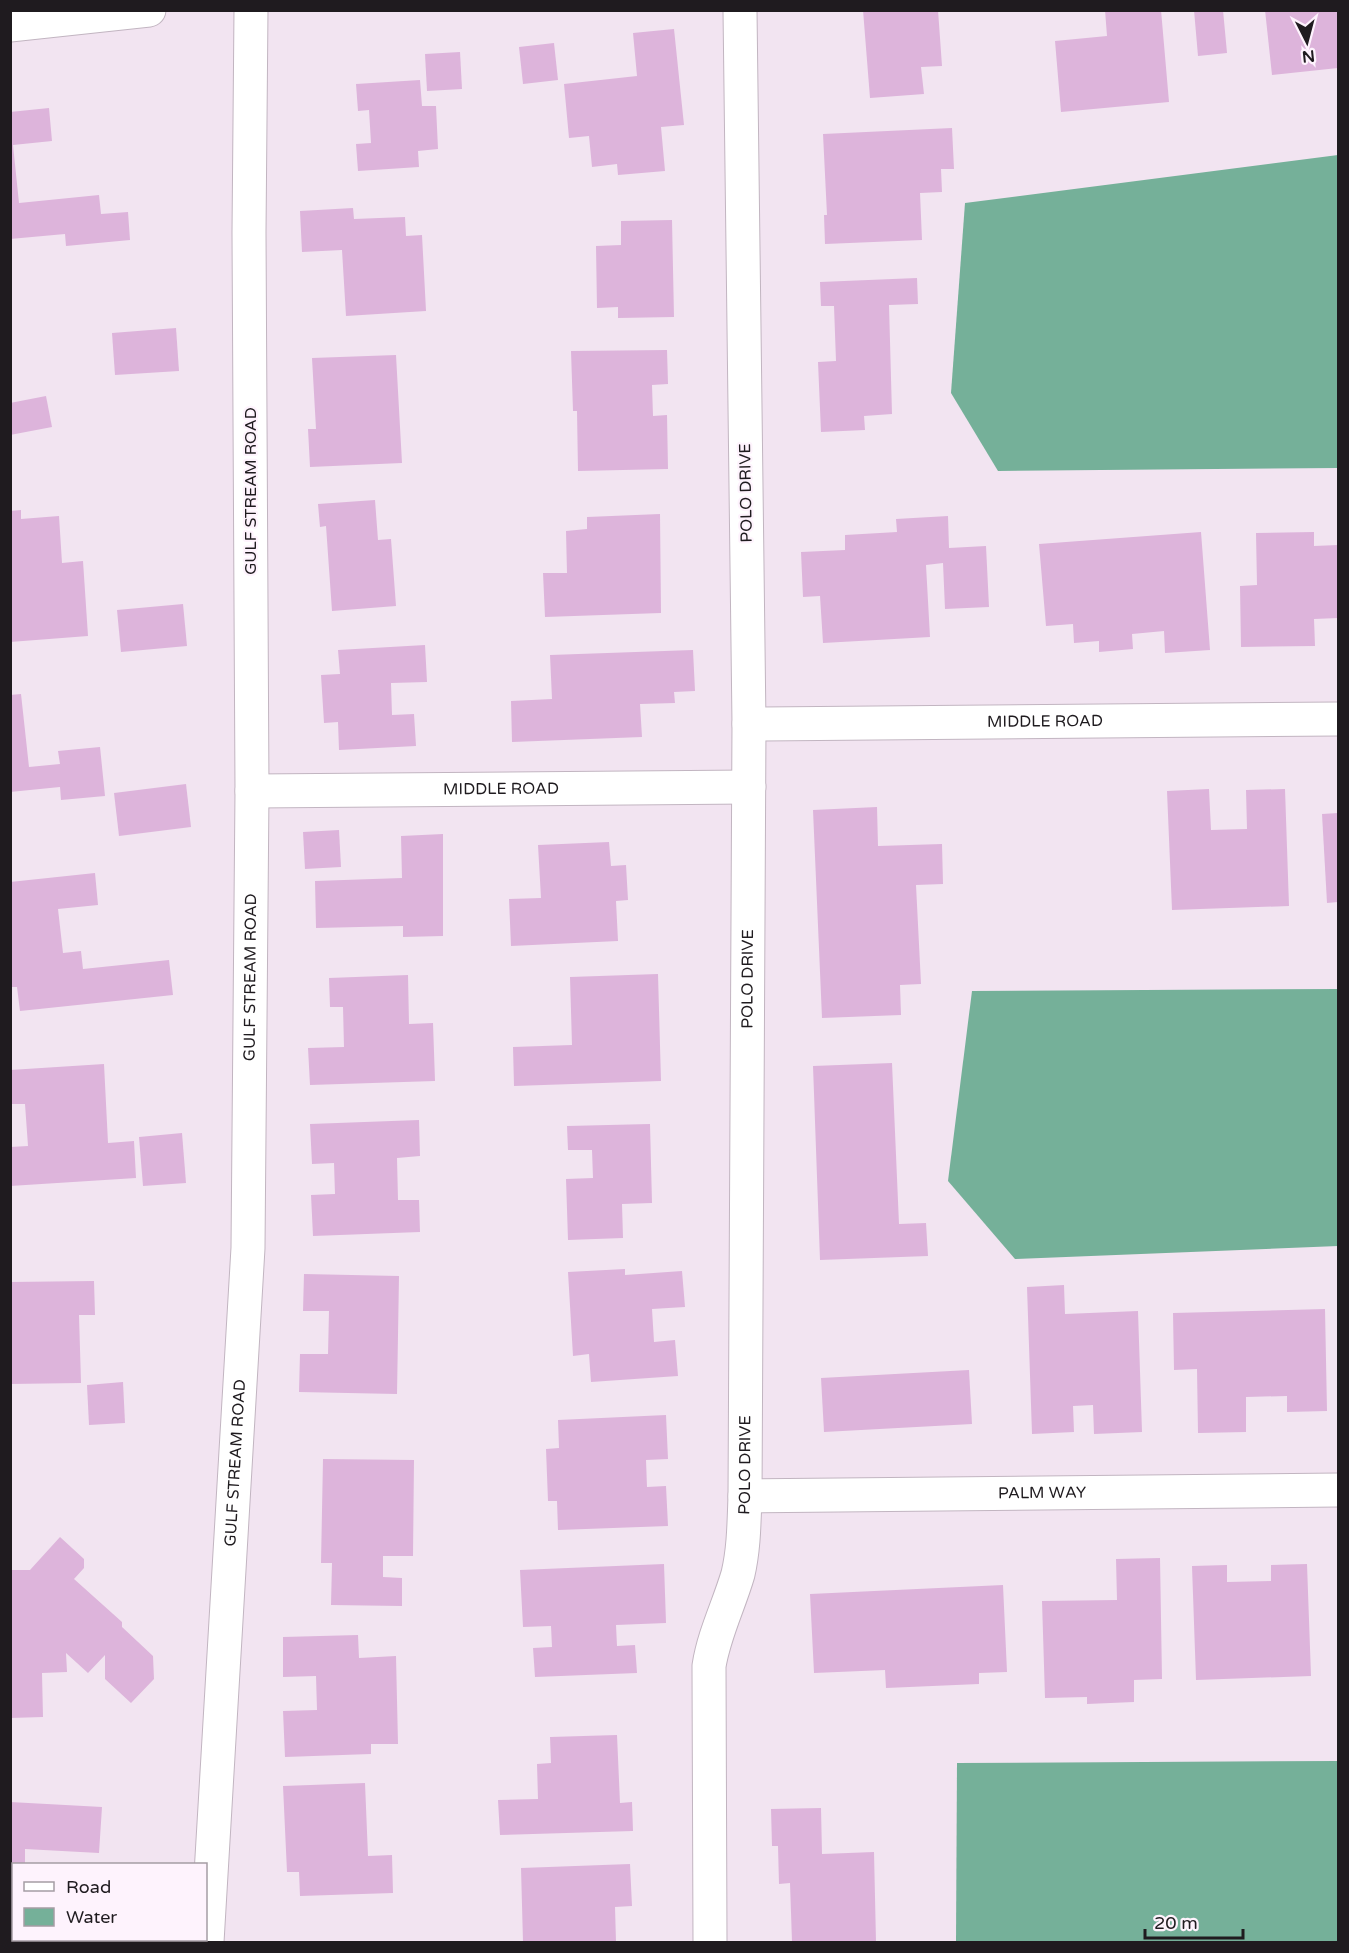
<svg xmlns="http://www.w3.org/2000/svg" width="1349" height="1953" font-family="'Varela Round',sans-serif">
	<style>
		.water { fill: #75b099 }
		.building { fill: #ddb4db }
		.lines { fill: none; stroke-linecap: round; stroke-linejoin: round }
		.minor-casing { stroke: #c2b5c1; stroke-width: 35 }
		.minor { stroke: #fff; stroke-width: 33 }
		.labels { text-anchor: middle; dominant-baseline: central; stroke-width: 4.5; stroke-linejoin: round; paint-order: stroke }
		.street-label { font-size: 16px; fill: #1f1b1f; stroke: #fef3fd }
	</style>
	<rect width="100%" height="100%" fill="#f2e4f1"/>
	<g class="water">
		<path d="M1338 155V468L998 471 951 393 965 203Z"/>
		<path d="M1338 989V1246L1015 1259 948 1181 972 991Z"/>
		<path d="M1338 1761V1942H956L957 1763Z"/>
	</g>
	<g class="building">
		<path d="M863 10H938L942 66 921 67 924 94 870 98Z"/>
		<path d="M1105 10H1161L1169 102 1061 112 1055 41 1107 36Z"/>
		<path d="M1194 10H1223L1227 53 1198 56Z"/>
		<path d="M1265 10H1338V68L1272 75Z"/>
		<path d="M674 29 684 125 661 127 665 171 618 175 617 164 592 167 589 136 569 138 564 84 637 76 633 33Z"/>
		<path d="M554 43 558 80 523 84 519 47Z"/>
		<path d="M460 52 462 89 427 91 425 54Z"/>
		<path d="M420 80 422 106H436L438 149 418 151 419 167 358 171 356 144 371 143 369 110 358 111 356 84Z"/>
		<path d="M49 108 52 141 13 145 19 203 99 195 101 214 128 212 130 240 66 246 65 234 10 239V112Z"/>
		<path d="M952 128 954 169H941L942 192 920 193 922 240 825 244 824 215H827L823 134Z"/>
		<path d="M353 208 354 219 405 217 406 236 422 235 426 311 346 316 342 250 302 252 300 211Z"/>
		<path d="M672 220 674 317 618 318V307L597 308 596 246 621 245V221Z"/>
		<path d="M917 278 918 304 889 305 892 414 864 416 865 430 821 432 818 362 836 361 834 306H821L820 282Z"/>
		<path d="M176 328 179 371 115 375 112 333Z"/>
		<path d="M667 350 668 384 652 385 653 416 667 415 668 469 578 471 577 411H573L571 351Z"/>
		<path d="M396 355 402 463 310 467 308 429H316L312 358Z"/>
		<path d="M46 396 52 427 10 435V403Z"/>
		<path d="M375 500 378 540 391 539 396 606 332 611 326 526 320 527 318 504Z"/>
		<path d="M21 510V519L59 516 62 563 83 561 88 636 10 642V511Z"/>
		<path d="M660 514 661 613 545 617 543 573H567L566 531 587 529V517Z"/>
		<path d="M948 516 949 548 986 546 989 607 945 609 943 563 926 565 930 637 823 643 820 596 803 597 801 552 845 550V535L897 532 896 519Z"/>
		<path d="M1201 532 1210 650 1165 653 1164 631 1132 634 1133 649 1099 652V641L1074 643 1073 624 1046 626 1039 544Z"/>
		<path d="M1314 532V546L1338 545V618L1314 619 1315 646 1241 647 1240 586 1257 585 1256 533Z"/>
		<path d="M183 604 187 646 121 652 117 610Z"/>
		<path d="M425 645 427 682 391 683 392 715 414 714 416 746 339 750 338 722 324 723 321 675 340 674 338 650Z"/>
		<path d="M693 650 695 691 674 692 675 703 640 704 642 737 512 742 511 701 552 699 550 655Z"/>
		<path d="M21 694 29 767 60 764 58 751 100 747 105 796 61 800 60 787 10 792V695Z"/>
		<path d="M186 784 191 827 119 836 114 793Z"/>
		<path d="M1209 789 1211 830 1247 829 1246 790 1285 789 1289 906 1172 910 1167 791Z"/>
		<path d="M877 807 878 846 942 844 943 884 916 885 921 984 900 985 901 1015 822 1018 813 810Z"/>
		<path d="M1338 813V902L1327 903 1322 814Z"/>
		<path d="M339 830 341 867 305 869 303 832Z"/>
		<path d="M443 834V936L403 937V926L316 928 315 881 402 878 401 836Z"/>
		<path d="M609 842 611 866 626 865 628 900 616 901 618 941 511 946 509 899 541 898 538 845Z"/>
		<path d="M95 873 98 905 58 909 63 953 81 951 83 969 169 960 173 995 20 1011 17 987H10V882Z"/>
		<path d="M658 974 661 1081 514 1086 513 1047 572 1045 570 977Z"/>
		<path d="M408 975 409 1024 433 1023 435 1081 310 1085 308 1048 344 1047 343 1007H330L329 978Z"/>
		<path d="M892 1063 899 1224 926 1223 928 1256 820 1260 813 1066Z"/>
		<path d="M104 1064 108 1143 134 1141 136 1178 10 1186V1147L28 1146 25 1104H10V1070Z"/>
		<path d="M419 1120 420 1156 397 1158 398 1200H419L420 1232 313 1236 311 1195 335 1194 334 1163 312 1164 310 1124Z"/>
		<path d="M650 1124 652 1203 622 1204 623 1238 568 1240 566 1179 593 1178 592 1150H568L567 1126Z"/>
		<path d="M182 1133 186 1183 143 1186 139 1137Z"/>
		<path d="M625 1269V1275L682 1271 685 1307 652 1309 654 1342 675 1340 678 1376 591 1382 589 1354 573 1356 568 1272Z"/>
		<path d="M304 1274 399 1276 397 1394 299 1392 300 1354H328L329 1311H303Z"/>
		<path d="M94 1281 95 1315H79L81 1383 10 1384V1282Z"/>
		<path d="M1064 1285 1065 1314 1138 1311 1142 1432 1094 1434 1093 1405 1073 1406 1074 1432 1032 1434 1027 1287Z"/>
		<path d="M1325 1309 1327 1411 1287 1412V1396L1246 1397V1432L1198 1433 1197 1369 1174 1370 1173 1313Z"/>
		<path d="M969 1370 972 1424 824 1432 821 1378Z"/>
		<path d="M123 1382 125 1423 89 1425 87 1385Z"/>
		<path d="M666 1415 668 1459 646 1460 647 1487 666 1486 668 1526 558 1530 557 1501H548L546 1449 559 1448 558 1420Z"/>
		<path d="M323 1459 414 1460 413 1556H383V1577L402 1578V1606L331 1605 332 1563H321Z"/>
		<path d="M60 1537 84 1559V1568L74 1579 122 1622V1627L153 1656 154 1679 131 1703 105 1679V1655L88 1673 66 1653 67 1672 42 1673 43 1717 10 1718V1570H30Z"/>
		<path d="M1160 1558 1162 1679 1134 1680V1702L1087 1704V1697L1045 1698 1042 1601 1117 1600 1116 1559Z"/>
		<path d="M664 1564 666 1623 616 1625 617 1646 635 1645 637 1673 535 1677 533 1648 552 1647 551 1626 523 1627 520 1570Z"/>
		<path d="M1307 1564 1311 1676 1196 1680 1192 1566 1227 1565V1582L1271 1581V1565Z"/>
		<path d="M1003 1585 1007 1672 979 1673V1684L886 1688 885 1670 814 1673 810 1594Z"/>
		<path d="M358 1635 359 1658 396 1656 398 1744H371V1754L285 1757 283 1711 317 1710 316 1676 283 1677V1637Z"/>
		<path d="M617 1735 620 1803 632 1802 633 1831 500 1835 498 1800 538 1799 537 1764 551 1763 550 1737Z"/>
		<path d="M365 1783 368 1856 392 1855 393 1893 300 1896 299 1872H287L283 1786Z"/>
		<path d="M10 1802 102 1807 99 1853 25 1849V1864H14V1875H10Z"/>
		<path d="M821 1808 822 1854 874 1852 876 1942H792L790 1883 779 1884 778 1846H772L771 1809Z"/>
		<path d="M630 1864 632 1906 615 1907 616 1942H523L521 1868Z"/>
	</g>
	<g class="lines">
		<defs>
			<g id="minor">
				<path d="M10 25 149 10"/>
				<path id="s1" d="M749 724 1338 719"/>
				<path id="s2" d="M252 791 749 787"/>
				<path id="s3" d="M745 1496 1338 1490"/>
				<path id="s4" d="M207 1942 248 1248 252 791 249 232 251 10"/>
				<path id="s5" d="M710 1942 709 1666C714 1634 729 1605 738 1574 744 1548 744 1522 745 1496L749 724 740 10"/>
			</g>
		</defs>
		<use href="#minor" class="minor-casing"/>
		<use href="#minor" class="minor"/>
	</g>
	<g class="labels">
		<g class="street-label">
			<text transform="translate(251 491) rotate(-90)">GULF STREAM ROAD</text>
			<text transform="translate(746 493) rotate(-91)">POLO DRIVE</text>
			<text stroke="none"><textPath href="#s1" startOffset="296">MIDDLE ROAD</textPath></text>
			<text stroke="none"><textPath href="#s2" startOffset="249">MIDDLE ROAD</textPath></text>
			<text stroke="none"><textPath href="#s4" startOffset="966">GULF STREAM ROAD</textPath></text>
			<text stroke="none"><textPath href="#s5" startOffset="968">POLO DRIVE</textPath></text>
			<text stroke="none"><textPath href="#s4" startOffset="480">GULF STREAM ROAD</textPath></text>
			<text stroke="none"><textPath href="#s5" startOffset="482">POLO DRIVE</textPath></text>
			<text stroke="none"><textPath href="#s3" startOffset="297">PALM WAY</textPath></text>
		</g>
	</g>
	<rect width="1349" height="1953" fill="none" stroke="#1f1b1f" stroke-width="24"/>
	<rect x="12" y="1863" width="195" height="78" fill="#fef3fd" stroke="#a59da4" stroke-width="1.5"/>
	<rect x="24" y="1882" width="30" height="9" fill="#ffffff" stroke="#a59da4" stroke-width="1.5"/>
	<text x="66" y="1893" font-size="18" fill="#1f1b1f">Road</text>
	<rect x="24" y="1908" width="30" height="18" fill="#75b099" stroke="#a59da4" stroke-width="1.5"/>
	<text x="66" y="1923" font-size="18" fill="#1f1b1f">Water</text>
	<g transform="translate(1307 42) rotate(174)" stroke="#fef3fd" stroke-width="4.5" paint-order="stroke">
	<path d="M0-4.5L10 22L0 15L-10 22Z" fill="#1f1b1f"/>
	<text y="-9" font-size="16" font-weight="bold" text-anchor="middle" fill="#1f1b1f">N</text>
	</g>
	<path d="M1145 1929v9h98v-9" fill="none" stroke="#1f1b1f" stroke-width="3"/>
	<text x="1154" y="1929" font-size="18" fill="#1f1b1f" stroke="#fef3fd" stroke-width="4.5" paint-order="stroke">20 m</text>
</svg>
